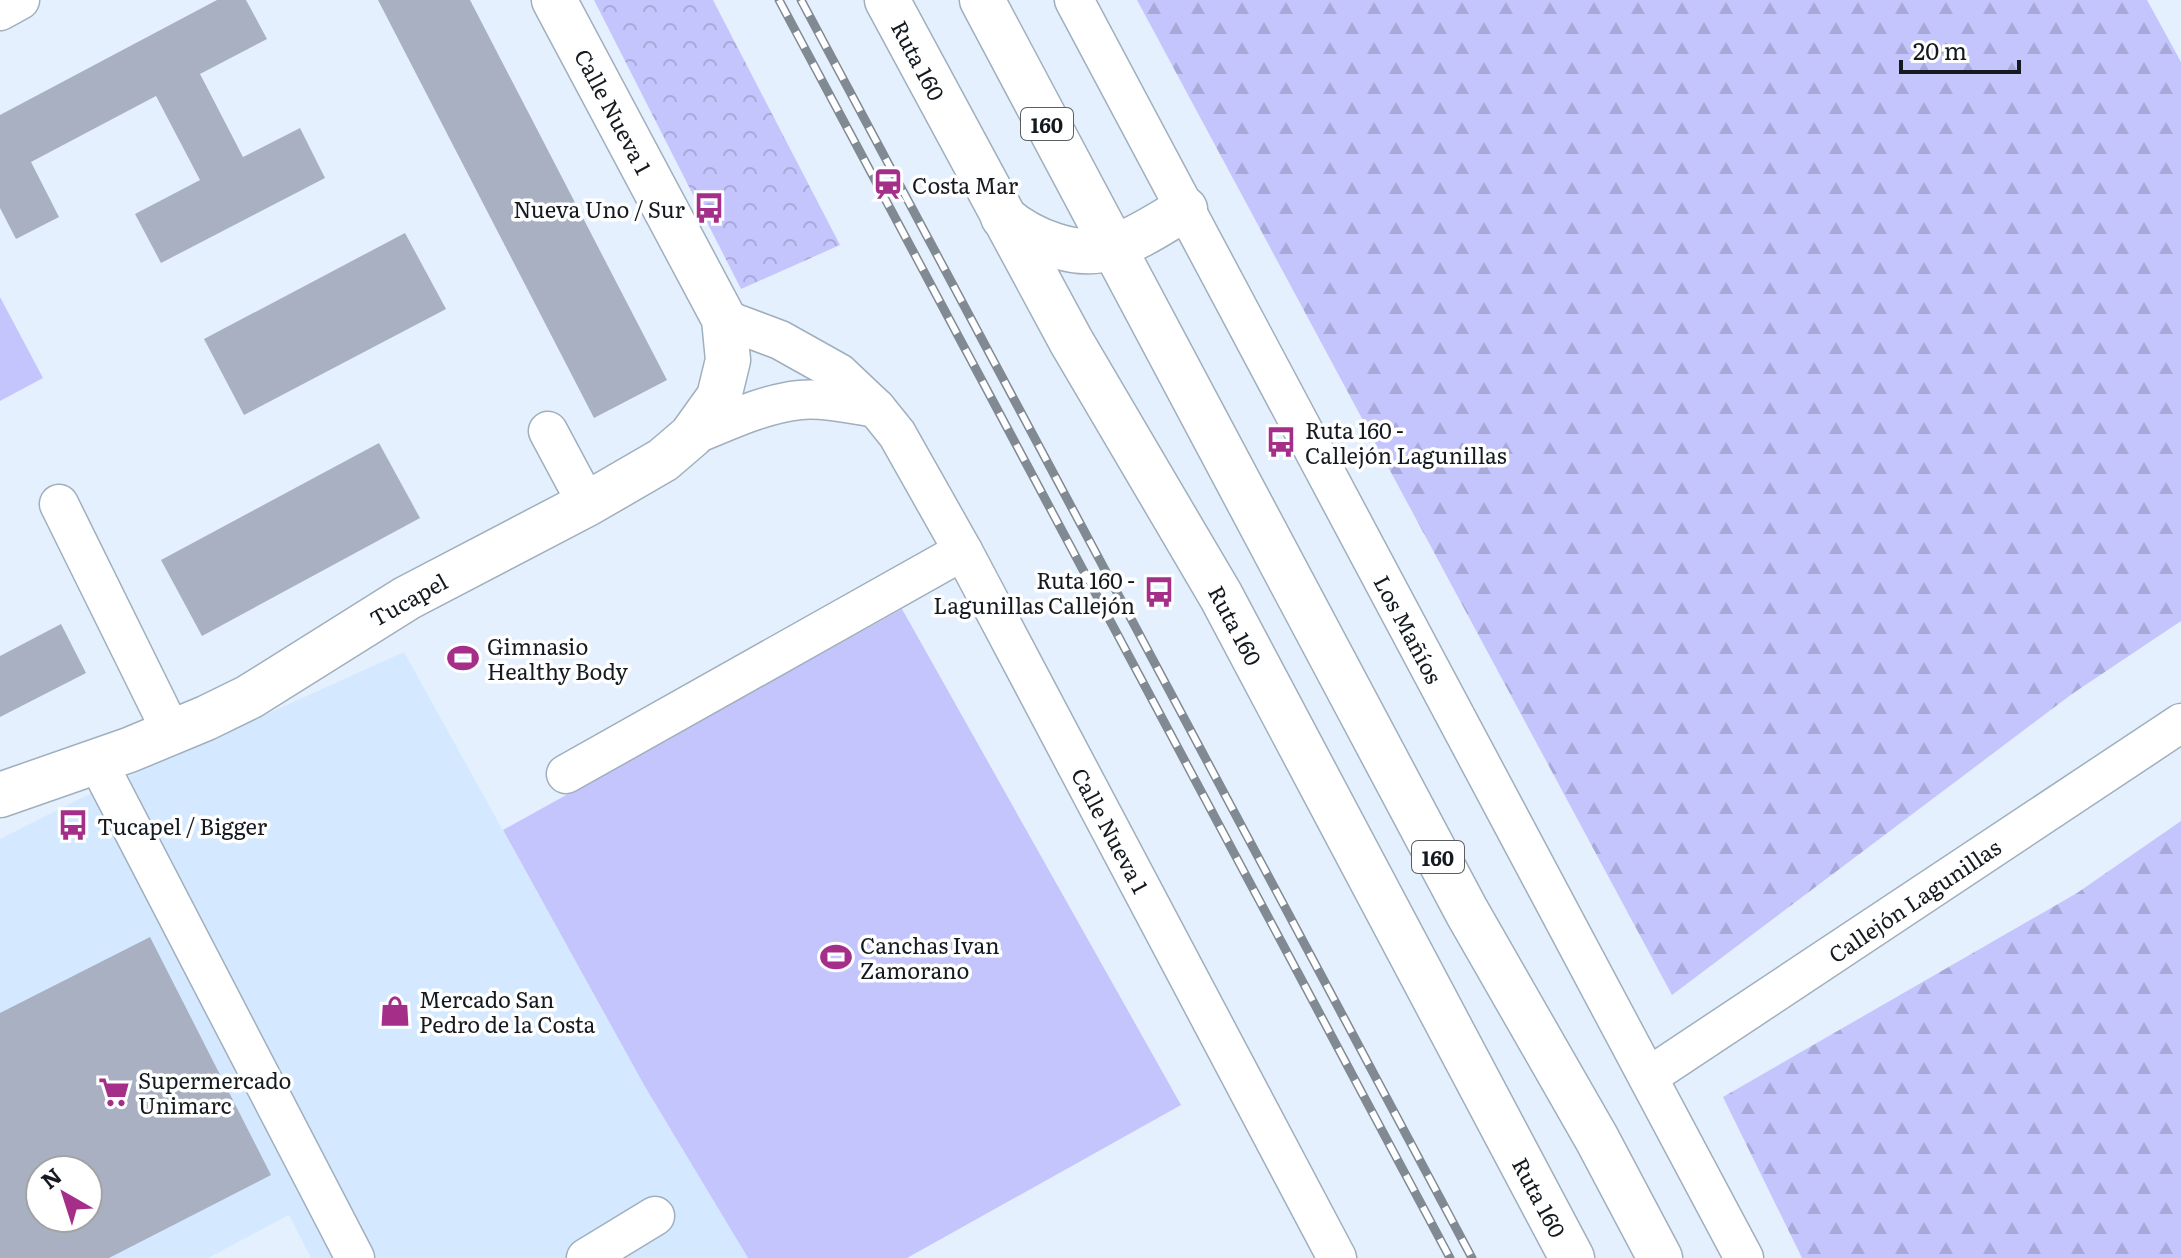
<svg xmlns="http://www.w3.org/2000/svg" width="2181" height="1258" font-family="Literata,serif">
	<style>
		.built { fill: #d4e9ff; fill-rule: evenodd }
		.forest { fill: url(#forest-firs) }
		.park { fill: url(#park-crowns) }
		.pitch { fill: #c5c5fe }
		.building { fill: #a8b0c2; fill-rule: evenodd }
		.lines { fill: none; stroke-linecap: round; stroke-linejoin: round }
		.minor-casing { stroke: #a0afbd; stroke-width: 41 }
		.major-casing { stroke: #a0afbd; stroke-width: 47 }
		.highway-casing { stroke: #a0afbd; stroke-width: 47 }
		.minor { stroke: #fff; stroke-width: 38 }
		.major { stroke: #fff; stroke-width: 44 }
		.highway { stroke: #fff; stroke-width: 44 }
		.rail-casing { stroke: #818a93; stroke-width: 9 }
		.rail { stroke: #fff; stroke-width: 6; stroke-dasharray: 18; stroke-linecap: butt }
		.labels { text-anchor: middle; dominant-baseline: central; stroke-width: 7; stroke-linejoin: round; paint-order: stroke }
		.shield { fill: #fff; stroke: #5a5f62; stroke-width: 2 }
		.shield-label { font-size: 20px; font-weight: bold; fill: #141a1f }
		.street-label { font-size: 22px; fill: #141a1f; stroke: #fff }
		.poi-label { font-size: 22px; fill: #141a1f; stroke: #fff; text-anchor: start }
	</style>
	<defs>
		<pattern id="forest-firs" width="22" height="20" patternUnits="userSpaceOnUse" patternTransform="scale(2)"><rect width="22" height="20" fill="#c5c5fe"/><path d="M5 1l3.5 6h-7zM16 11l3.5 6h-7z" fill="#a8a9d9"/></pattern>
		<pattern id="park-crowns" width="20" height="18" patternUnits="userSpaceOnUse" patternTransform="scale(2)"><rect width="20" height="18" fill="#c5c5fe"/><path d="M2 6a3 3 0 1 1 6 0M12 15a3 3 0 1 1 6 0" fill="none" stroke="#a8a9d9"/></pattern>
	</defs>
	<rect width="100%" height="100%" fill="#e4f0fd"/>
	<path class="built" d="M404 652 644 1085 748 1258H311L289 1215 208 1258H0V839L79 799ZM40 1170H88V1218H40Z"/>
	<g class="forest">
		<path d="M1137 0H2147L2181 62V621L2072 694 1672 995Z"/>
		<path d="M2181 821V1258H1802L1723 1097 2077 893Z"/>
	</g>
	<path class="park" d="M594 0H713L840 245 741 289Z"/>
	<g class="pitch">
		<path d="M0 297 43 378 0 401Z"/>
		<path d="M902 609 1181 1105 907 1258H748L644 1085 503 830Z"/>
	</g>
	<g class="building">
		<path d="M217 0H246L267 39 200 74 243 157 300 128 325 178 161 263 135 214 200 180 156 96 31 162 59 217 16 239 0 208V115Z"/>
		<path d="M378 0H470L667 380 594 418Z"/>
		<path d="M405 233 446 309 244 415 204 339Z"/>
		<path d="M379 443 420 518 202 636 161 560Z"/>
		<path d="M61 624 86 673 0 717V656Z"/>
		<path d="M150 937 271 1175 109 1258H0V1013ZM40 1170H88V1218H40Z"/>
	</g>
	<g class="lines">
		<defs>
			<g id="minor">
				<path d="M1074 0 1744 1258"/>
				<path d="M0 11 20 0"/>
				<path d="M724 319 780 340 839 373 876 408 897 434 963 551 1337 1258"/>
				<path d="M548 431 587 504"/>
				<path d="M691 436C726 422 762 404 800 400 825 398 851 404 876 408"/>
				<path d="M59 504 172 733"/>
				<path d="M97 761 355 1258"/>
				<path d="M566 774 963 551"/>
				<path d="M1648 1077 2181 723"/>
				<path d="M586 1258 655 1216"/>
			</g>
			<path id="major" d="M0 795 129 750 206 718 249 697 407 598 587 504 663 460 691 436 719 397 728 360 724 319 554 0"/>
			<g id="highway">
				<path d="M887 0 1071 341 1221 596 1572 1258"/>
				<path d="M982 0 1467 912 1597 1139 1660 1258"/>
				<path d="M1003 217C1030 240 1077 260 1113 247 1138 239 1162 222 1185 209"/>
			</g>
		</defs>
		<use href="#minor" class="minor-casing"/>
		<use href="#major" class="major-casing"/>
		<use href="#highway" class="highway-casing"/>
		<use href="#minor" class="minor"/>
		<use href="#major" class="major"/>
		<use href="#highway" class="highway"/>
		<defs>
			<g id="rail">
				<path d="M779 0 1450 1258"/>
				<path d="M801 0 1472 1258"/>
			</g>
		</defs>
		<use href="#rail" class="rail-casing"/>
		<use href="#rail" class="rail"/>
	</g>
	<defs>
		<symbol id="station-bare" viewBox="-9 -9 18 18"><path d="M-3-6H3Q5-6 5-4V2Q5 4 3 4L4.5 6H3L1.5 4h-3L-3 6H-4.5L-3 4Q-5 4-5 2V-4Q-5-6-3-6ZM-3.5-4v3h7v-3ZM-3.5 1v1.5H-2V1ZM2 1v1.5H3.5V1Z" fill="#a52f88" stroke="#fff" stroke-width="2.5" paint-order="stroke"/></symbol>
		<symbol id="bus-bare" viewBox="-9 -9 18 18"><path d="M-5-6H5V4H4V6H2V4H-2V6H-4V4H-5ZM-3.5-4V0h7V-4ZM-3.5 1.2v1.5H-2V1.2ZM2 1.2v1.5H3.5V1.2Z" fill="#a52f88" stroke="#fff" stroke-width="2.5" paint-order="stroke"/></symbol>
		<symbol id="stadium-bare" viewBox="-9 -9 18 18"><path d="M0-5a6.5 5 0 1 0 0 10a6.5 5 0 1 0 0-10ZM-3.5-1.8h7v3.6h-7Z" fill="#a52f88" stroke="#fff" stroke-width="2.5" paint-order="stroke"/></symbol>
		<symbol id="shop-bare" viewBox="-9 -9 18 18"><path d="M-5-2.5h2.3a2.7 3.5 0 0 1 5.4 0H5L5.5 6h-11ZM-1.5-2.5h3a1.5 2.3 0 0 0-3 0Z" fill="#a52f88" stroke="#fff" stroke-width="2.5" paint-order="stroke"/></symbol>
		<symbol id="supermarket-bare" viewBox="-9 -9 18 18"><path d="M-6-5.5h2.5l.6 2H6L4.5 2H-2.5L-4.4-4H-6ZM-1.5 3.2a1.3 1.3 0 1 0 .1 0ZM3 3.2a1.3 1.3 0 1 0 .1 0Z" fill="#a52f88" stroke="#fff" stroke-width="2.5" paint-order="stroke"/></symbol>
	</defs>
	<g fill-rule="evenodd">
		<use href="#station-bare" x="866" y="162" width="44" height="44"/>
		<use href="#bus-bare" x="687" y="186" width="44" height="44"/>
		<use href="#bus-bare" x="1259" y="420" width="44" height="44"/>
		<use href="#bus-bare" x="1137" y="570" width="44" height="44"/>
		<use href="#stadium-bare" x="441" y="636" width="44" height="44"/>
		<use href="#bus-bare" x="51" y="803" width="44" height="44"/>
		<use href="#stadium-bare" x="814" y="935" width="44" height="44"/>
		<use href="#shop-bare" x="373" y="989" width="44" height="44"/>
		<use href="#supermarket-bare" x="92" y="1070" width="44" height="44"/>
	</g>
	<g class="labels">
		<g class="shield">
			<rect x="1021" y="108" width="52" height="32" rx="6"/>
			<rect x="1412" y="841" width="52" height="32" rx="6"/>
		</g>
		<g class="shield-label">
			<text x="1047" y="124">160</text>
			<text x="1438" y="857">160</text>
		</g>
		<g class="street-label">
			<text transform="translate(919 60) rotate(62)">Ruta 160</text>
			<text transform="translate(614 111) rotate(62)">Calle Nueva 1</text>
			<text transform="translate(408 599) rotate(-29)">Tucapel</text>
			<text transform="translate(1236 625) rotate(62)">Ruta 160</text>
			<text transform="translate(1409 629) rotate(62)">Los Mañíos</text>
			<text transform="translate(1111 830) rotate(62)">Calle Nueva 1</text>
			<text transform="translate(1914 900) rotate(-34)">Callejón Lagunillas</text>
			<text transform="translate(1540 1197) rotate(62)">Ruta 160</text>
		</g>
		<g class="poi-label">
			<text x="912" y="184">Costa Mar</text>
			<text x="685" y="208" text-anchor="end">Nueva Uno / Sur</text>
			<text x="1305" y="429">Ruta 160 -<tspan x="1305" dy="25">Callejón Lagunillas</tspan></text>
			<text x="1135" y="579" text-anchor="end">Ruta 160 -<tspan x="1135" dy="25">Lagunillas Callejón</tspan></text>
			<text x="487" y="645">Gimnasio<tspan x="487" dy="25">Healthy Body</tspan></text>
			<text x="97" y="825">Tucapel / Bigger</text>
			<text x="860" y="944">Canchas Ivan<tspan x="860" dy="25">Zamorano</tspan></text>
			<text x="419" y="998">Mercado San<tspan x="419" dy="25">Pedro de la Costa</tspan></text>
			<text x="138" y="1079">Supermercado<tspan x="138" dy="25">Unimarc</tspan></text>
		</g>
	</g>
	<g transform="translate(64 1194) rotate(321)"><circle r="38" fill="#ffffff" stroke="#a1a3a5" stroke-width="2"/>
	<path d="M0-6L14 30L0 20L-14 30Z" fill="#a52f88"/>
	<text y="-12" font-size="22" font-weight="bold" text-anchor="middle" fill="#141a1f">N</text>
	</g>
	<path d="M1901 60v12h118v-12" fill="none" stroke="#141a1f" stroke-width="4"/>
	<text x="1913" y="60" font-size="24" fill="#141a1f" stroke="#ffffff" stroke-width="6" paint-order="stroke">20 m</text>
</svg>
